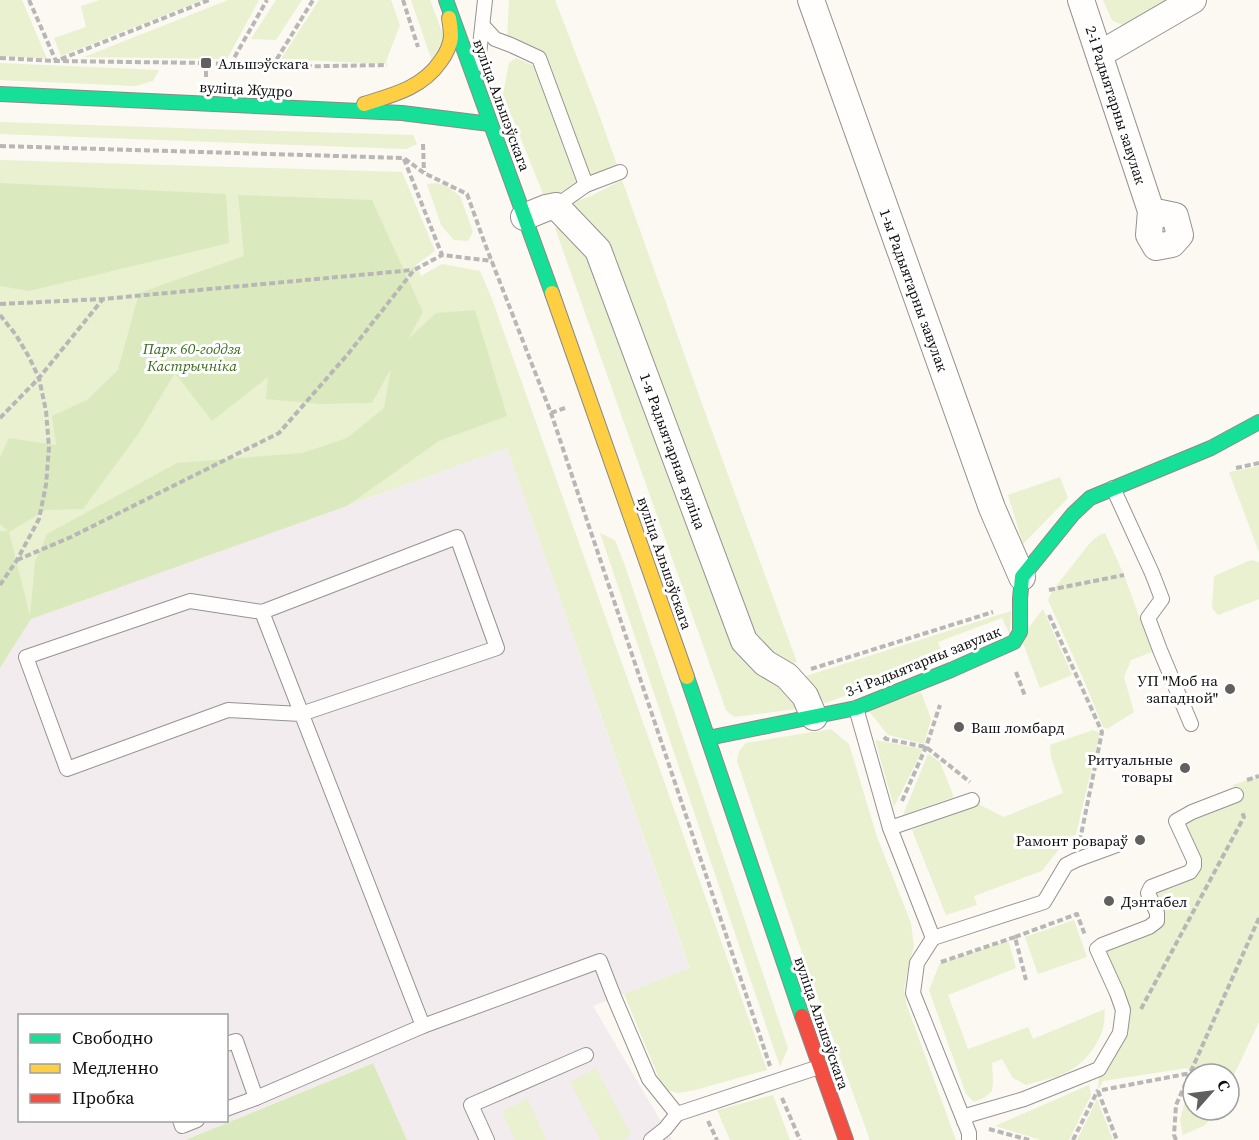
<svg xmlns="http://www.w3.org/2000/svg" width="1259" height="1140" font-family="'Source Serif 4',serif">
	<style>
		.industrial { fill: #f2ecef; fill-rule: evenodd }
		.green { fill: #e9f1d1 }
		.forest { fill: #dbeabe; fill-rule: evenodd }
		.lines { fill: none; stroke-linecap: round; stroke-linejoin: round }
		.lane-casing { stroke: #959391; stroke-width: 16 }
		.street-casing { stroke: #959391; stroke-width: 28 }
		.fast-casing { stroke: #8c8a87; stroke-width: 16 }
		.slow-casing { stroke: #8c8a87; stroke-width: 16 }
		.jam-casing { stroke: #8c8a87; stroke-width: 16 }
		.path { stroke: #b8b7b6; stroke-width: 4; stroke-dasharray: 6 3; stroke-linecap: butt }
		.lane { stroke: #fffefd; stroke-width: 14 }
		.street { stroke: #fffefd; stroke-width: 26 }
		.fast { stroke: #16e098; stroke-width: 14 }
		.slow { stroke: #ffcf43; stroke-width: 14 }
		.jam { stroke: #f24e42; stroke-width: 14 }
		.poi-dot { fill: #61605e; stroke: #fff; stroke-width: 2 }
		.labels { text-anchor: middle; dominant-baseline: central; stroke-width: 6; stroke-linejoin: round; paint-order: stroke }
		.poi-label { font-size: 15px; fill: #0e0e0e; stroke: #fff; text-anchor: start }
		.street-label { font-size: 15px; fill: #0e0e0e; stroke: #fff }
		.park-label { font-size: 15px; font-style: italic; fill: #376a1a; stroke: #fff }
	</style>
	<rect width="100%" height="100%" fill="#fcf8f2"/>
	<path class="industrial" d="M507 448 690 969 593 1006 672 1140H407L372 1063 185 1140H0V668L31 619ZM20 1016H226V1120H20Z"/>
	<g class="green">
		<path d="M0 0H22L47 59 0 56Z"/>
		<path d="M100 0H203L61 56 54 38 86 27 81 6Z"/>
		<path d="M228 0H259L227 59 84 57Z"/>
		<path d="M276 0H302L276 40 251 39Z"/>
		<path d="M319 0H391L400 25 385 64 281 59Z"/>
		<path d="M411 0H430L444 37 432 61Z"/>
		<path d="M509 0H555L597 109 617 165 587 177 542 56 507 40Z"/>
		<path d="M1103 0H1181L1128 28 1112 20Z"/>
		<path d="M516 58 534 66 577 184 555 195 544 196 503 94 509 63Z"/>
		<path d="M0 63 159 70 153 81 135 86 0 80Z"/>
		<path d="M0 122 208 129 413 135 417 144 406 149 0 134Z"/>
		<path d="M0 160 402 172 435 251 416 265 421 276 442 264 480 271 492 299 767 1070 695 1090 678 1093 667 1090 661 1083 624 994 690 968 507 448 31 619 0 668Z"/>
		<path d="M622 180 706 415 797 662 783 668 754 643 565 205 591 196Z"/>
		<path d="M437 183 448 187 460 196 473 232 468 241 454 240 441 225 427 184Z"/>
		<path d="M563 227 593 260 737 647 755 672 788 691 797 700 796 709 734 717 726 710 555 228Z"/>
		<path d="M1259 466V552L1229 472Z"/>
		<path d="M1060 477 1068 498 1023 544 1008 495Z"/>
		<path d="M600 533 615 540 624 563 788 1048 780 1067Z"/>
		<path d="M1105 533 1124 575 1152 652 1131 660 1124 677 1134 712 1107 729 1103 727 1083 678 1048 600 1053 590 1090 543 1098 536Z"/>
		<path d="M1251 560 1259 562V599L1218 615 1212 608 1214 576Z"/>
		<path d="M1043 609 1072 675 1040 688 1021 638Z"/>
		<path d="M1011 611 1010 635 1002 618 938 642 945 661 825 703 816 694 803 677Z"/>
		<path d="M921 692 931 719 924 744 888 735 868 710Z"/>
		<path d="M831 729 849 744 877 837 911 923 914 946 908 968 904 990 907 1006 956 1140H870L802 953 737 761 739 751 746 743Z"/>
		<path d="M1093 730 1100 733 1076 834 1066 840 1042 871 974 896 977 905 946 915 912 830 976 803 1004 817 1063 793 1051 757 1050 745Z"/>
		<path d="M875 740 923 749 894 807Z"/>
		<path d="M928 754 940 762 954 797 903 815Z"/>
		<path d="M1259 776V1022L1229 1085V1074H1193V1110H1217L1205 1125 1183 1135 1180 1120 1192 1073 1187 1068 1103 1081 1098 1091 1099 1069 1123 1010 1102 945 1157 921 1148 893 1194 866 1176 821 1236 795 1233 785Z"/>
		<path d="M1074 920 1087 957 1038 974 1025 937Z"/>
		<path d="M1008 940 1016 968 948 995 968 1049 1028 1027 1033 1039 1105 1009C1104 1015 1105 1022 1103 1028 1097 1048 1082 1066 1063 1074 1052 1079 1038 1081 1026 1085L1013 1078 1002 1059 992 1063 993 1081 992 1091 984 1098 974 1102 966 1094 929 990 940 963Z"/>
		<path d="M596 1068 631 1135 622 1140H600L570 1082Z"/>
		<path d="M1089 1085 1091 1095 1069 1140H1041L995 1126Z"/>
		<path d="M773 1095 790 1140H730L717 1110Z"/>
		<path d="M528 1099 546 1140H515L502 1111Z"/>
		<path d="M1097 1099 1113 1140H1077Z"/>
	</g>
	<g class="forest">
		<path d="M0 183 226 194 229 243 29 291 0 286Z"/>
		<path d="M238 195 372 200 423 312 408 339 436 313 475 310 507 416 439 441 347 506 31 619 0 668V531H8L0 524V457L9 438 56 445 52 416 87 400 118 370 139 293 244 256ZM391 369 384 408 347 438 302 453 177 463 47 534 35 562 30 616 9 532 46 510 83 509 139 433 175 373 212 421 268 377 266 399 320 404 372 403Z"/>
		<path d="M373 1063 407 1140H185Z"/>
	</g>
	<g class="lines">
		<defs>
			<g id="lane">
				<path d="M483 26 495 39 511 45 539 58 586 185"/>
				<path d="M478 64 485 0"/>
				<path d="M556 206 586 185 620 172"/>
				<path d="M1113 488 1152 573 1162 599 1148 618 1160 650 1191 724"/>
				<path d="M262 612 190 601 26 657 67 769 228 710 301 714 497 648 457 537 262 612 423 1026 600 961 614 997 649 1079 677 1114 819 1067"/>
				<path d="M856 708 890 828 933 938 917 963 913 993 969 1133V1140"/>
				<path d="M890 828 972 800"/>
				<path d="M933 938 1044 902 1066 865 1076 860 1117 845"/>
				<path d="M226 1044 236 1041 256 1098"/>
				<path d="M226 1109 256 1098 423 1026"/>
				<path d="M180 1120 182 1126 197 1120"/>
				<path d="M964 1121 969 1115 1024 1099 1099 1069 1120 1033 1123 1010 1117 993 1097 949 1102 945 1149 927 1157 921V913L1148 893 1151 887 1190 872 1194 866V860L1176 821 1192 812 1236 795"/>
				<path d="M487 1140 471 1105 586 1055"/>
				<path d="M651 1140 665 1129 677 1114"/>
			</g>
			<g id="street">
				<path d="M811 0 992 508 1022 577"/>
				<path d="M1081 0 1151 211 1149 235 1156 247 1172 244 1180 235 1175 216 1151 211"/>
				<path d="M1100 54 1193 0"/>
				<path d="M524 217 546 208 556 206 598 250 744 641 765 663 787 676 805 696 814 717"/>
			</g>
			<g id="fast">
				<path d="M446 0 552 293"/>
				<path d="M0 94 402 113 490 124"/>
				<path d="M687 677 802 1016"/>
				<path d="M708 738 856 708 951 670 1014 642 1020 632V599L1022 577 1073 514 1090 498 1211 448 1259 422"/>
			</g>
			<g id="slow">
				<path d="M364 104C393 95 422 88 440 62 446 54 450 46 451 37 451 30 450 24 449 18"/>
				<path d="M552 293 687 677"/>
			</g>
			<path id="jam" d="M802 1016 846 1140"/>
		</defs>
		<use href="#lane" class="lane-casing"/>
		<use href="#street" class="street-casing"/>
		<use href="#fast" class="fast-casing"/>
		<use href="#slow" class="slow-casing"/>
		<use href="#jam" class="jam-casing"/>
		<g class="path">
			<path d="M29 0 56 61 209 0"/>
			<path d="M403 0 418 47"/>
			<path d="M0 58 56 61 206 63 272 67 387 65"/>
			<path d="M230 65 267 0"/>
			<path d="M272 67 313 0"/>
			<path d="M206 77V63"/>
			<path d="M423 144 424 172"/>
			<path d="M0 146 404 158 424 173 467 194 485 244 551 413 770 1066"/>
			<path d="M404 159 442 255 492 261"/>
			<path d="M0 304 103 299 413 270"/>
			<path d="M0 315 16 335 29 357 39 378 46 411 49 447 46 485 39 519 17 560 0 585"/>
			<path d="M551 413 565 408"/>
			<path d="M0 418 39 378 103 299"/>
			<path d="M1236 468 1259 463"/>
			<path d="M17 560 71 537 279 433 348 354 414 270 442 255"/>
			<path d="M1049 590 1124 575"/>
			<path d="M1049 615 1102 732 1080 840"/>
			<path d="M811 669 993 612"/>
			<path d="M1016 672 1025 696"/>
			<path d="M884 737 886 739 926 747 970 782"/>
			<path d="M1247 780 1259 776"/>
			<path d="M902 801 926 747 940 705"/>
			<path d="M1015 937 1077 914 1085 935"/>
			<path d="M941 962 1015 937 1026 980"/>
			<path d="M1141 1009 1244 817 1242 812"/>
			<path d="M1102 1090 1191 1073"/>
			<path d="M1098 1091 1117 1140"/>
			<path d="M782 1098 800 1140"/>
			<path d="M708 1121 717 1140"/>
			<path d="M989 1129 1029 1140"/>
			<path d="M1073 1140 1098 1090"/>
			<path d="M1176 1140 1174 1135 1176 1105 1259 918"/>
		</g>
		<use href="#lane" class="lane"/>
		<use href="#street" class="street"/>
		<use href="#fast" class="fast"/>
		<use href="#slow" class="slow"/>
		<use href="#jam" class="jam"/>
	</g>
	<g class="poi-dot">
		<rect x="200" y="57" width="12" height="12" rx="3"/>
		<circle cx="1230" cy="689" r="6"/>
		<circle cx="959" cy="727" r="6"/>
		<circle cx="1185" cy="768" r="6"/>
		<circle cx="1140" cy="840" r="6"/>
		<circle cx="1109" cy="901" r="6"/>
	</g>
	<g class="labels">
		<g class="poi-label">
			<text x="218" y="63">Альшэўскага</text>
			<text x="1218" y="680" text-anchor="end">УП "Моб на<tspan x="1218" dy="17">западной"</tspan></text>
			<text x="971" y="727">Ваш ломбард</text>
			<text x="1173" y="759" text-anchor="end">Ритуальные<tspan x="1173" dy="17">товары</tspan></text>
			<text x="1128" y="840" text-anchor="end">Рамонт ровараў</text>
			<text x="1121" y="901">Дэнтабел</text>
		</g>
		<g class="street-label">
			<text transform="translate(246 89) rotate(3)">вуліца Жудро</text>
			<text transform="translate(502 105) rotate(70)">вуліца Альшэўскага</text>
			<text transform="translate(1116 105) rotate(72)">2-і Радыятарны завулак</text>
			<text transform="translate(914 290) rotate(70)">1-ы Радыятарны завулак</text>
			<text transform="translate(673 451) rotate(70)">1-я Радыятарная вуліца</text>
			<text transform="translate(665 563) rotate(71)">вуліца Альшэўскага</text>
			<text transform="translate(923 661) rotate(-22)">3-і Радыятарны завулак</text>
			<text transform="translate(822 1023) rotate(71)">вуліца Альшэўскага</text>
		</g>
		<g class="park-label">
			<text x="192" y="348">Парк 60-годдзя<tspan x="192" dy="17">Кастрычніка</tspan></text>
		</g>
	</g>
	<rect x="18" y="1014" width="210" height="108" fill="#ffffff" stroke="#9f9f9f" stroke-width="1.5"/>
	<rect x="30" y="1034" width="30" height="9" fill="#16e098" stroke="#9f9f9f" stroke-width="1.5"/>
	<text x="72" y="1044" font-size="18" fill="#0e0e0e">Свободно</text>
	<rect x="30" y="1064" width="30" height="9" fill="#ffcf43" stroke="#9f9f9f" stroke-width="1.5"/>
	<text x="72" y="1074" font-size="18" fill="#0e0e0e">Медленно</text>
	<rect x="30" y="1094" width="30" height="9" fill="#f24e42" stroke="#9f9f9f" stroke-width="1.5"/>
	<text x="72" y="1104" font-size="18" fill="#0e0e0e">Пробка</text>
	<g transform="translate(1211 1092) rotate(62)"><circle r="28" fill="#ffffff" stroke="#9f9f9f" stroke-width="1.5"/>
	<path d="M0-4.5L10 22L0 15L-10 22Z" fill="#61605e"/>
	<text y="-9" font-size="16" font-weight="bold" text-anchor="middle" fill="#0e0e0e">С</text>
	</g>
</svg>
